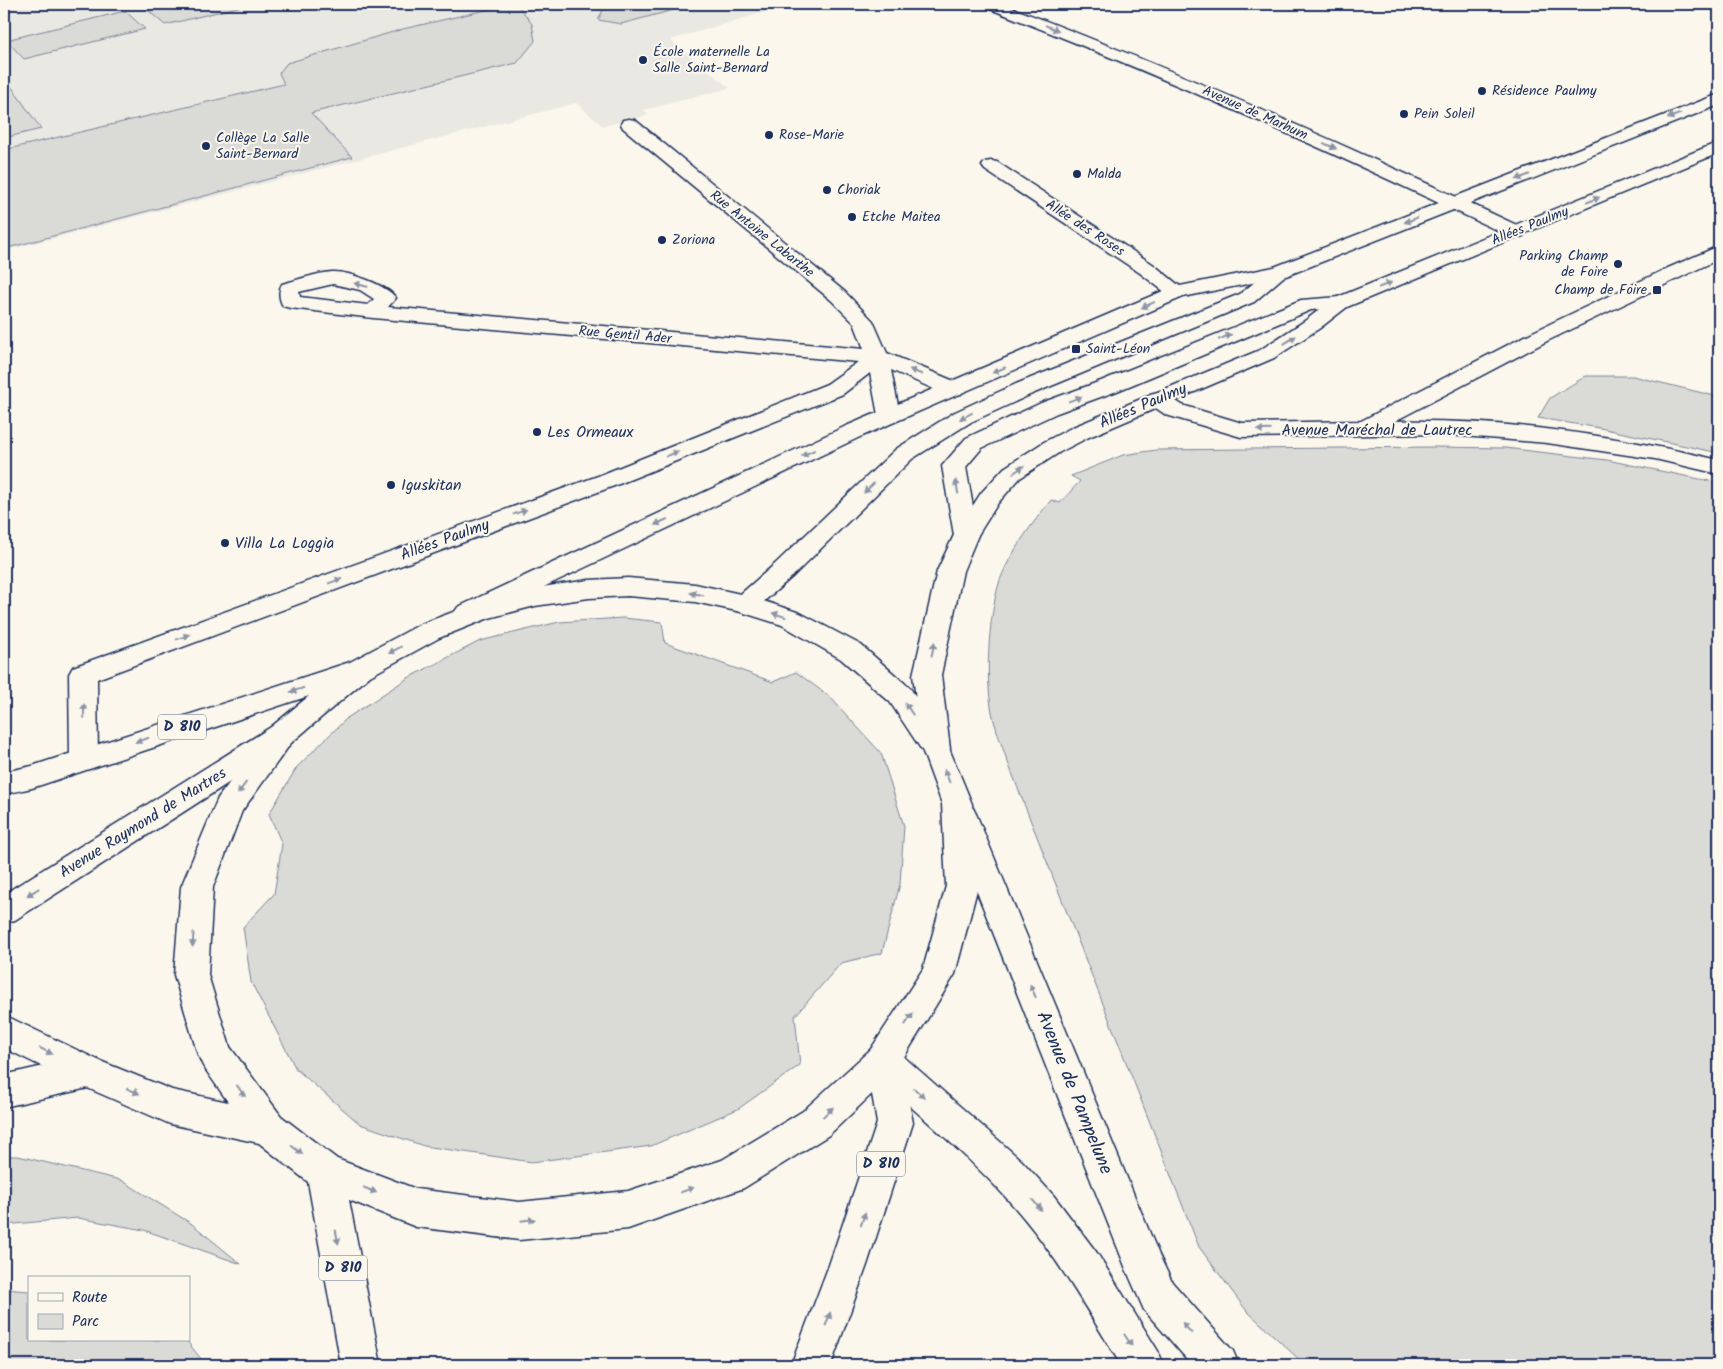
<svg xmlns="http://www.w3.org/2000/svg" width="1723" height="1369" font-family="Kalam,sans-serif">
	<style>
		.built { fill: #eae8e2 }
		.green { fill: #dadad7; stroke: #7a849a }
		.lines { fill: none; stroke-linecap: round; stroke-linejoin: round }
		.service-casing { stroke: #1b2f5e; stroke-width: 3 }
		.minor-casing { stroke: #1b2f5e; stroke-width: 3 }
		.tertiary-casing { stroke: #1b2f5e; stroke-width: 3 }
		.secondary-casing { stroke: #1b2f5e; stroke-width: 3 }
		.primary-casing { stroke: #1b2f5e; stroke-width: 3 }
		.service { fill: #fbf7ec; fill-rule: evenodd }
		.minor { fill: #fbf7ec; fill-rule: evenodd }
		.tertiary { fill: #fbf7ec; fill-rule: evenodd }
		.secondary { fill: #fbf7ec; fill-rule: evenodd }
		.primary { fill: #fbf7ec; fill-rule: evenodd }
		.oneway { fill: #8b93a5 }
		.poi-dot { fill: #1b2f5e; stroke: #fbf7ec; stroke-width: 2 }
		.labels { text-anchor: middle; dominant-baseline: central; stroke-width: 4; stroke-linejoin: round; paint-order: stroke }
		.far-poi-label { font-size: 14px; fill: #1b2f5e; stroke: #fbf7ec; text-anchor: start }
		.far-street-label { font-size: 14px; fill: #1b2f5e; stroke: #fbf7ec }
		.shield { fill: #fbf7ec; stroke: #5e6b89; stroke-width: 1 }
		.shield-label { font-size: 15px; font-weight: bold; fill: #1b2f5e }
		.street-label { font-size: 16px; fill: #1b2f5e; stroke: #fbf7ec }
		.poi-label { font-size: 16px; fill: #1b2f5e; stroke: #fbf7ec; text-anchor: start }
		.near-street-label { font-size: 19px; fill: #1b2f5e; stroke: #fbf7ec }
	</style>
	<rect width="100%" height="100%" fill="#fbf7ec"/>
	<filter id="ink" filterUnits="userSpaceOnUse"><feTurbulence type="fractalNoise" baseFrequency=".02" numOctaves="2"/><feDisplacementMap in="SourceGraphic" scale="10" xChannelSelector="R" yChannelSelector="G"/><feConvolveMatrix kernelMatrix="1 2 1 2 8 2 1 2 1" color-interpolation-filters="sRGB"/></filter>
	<g filter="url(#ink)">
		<path class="built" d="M4 4H792L670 40 730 88 644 110 648 115 603 126 576 103 4 251Z"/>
		<g class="green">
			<path d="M157 4H250L165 25 144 7Z"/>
			<path d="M512 4H517L532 24 535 41 517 63 311 113 352 157 4 249V150L284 84 279 73 287 63 403 29Z"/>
			<path d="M606 4H696L621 24 598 20Z"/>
			<path d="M125 11 145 29 24 59 6 40Z"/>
			<path d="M4 76 41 129 4 138Z"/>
			<path d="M1586 376H1633L1719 397V453L1600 428 1538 418 1550 398Z"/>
			<path d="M1432 447 1505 448 1607 460 1719 483V1365H1305L1246 1310 1199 1247 1017 786C1009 765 1000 743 994 721 984 684 988 617 1000 580 1011 551 1032 524 1051 500L1060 503 1080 481 1071 476 1123 455 1156 450Z"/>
			<path d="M623 618 662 622 665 643 773 682 796 672 830 697 881 753 904 826 900 884 882 953 841 963 795 1016 800 1065 738 1109 651 1146 532 1162 424 1146 360 1124 296 1069 251 982 243 927 274 894 282 844 269 814 297 767 347 718 408 678 480 641 559 622Z"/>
			<path d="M4 1156H18L121 1180 192 1224 241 1264 144 1230 78 1218 4 1225Z"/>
			<path d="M4 1289 29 1291V1340H186L206 1365H4Z"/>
		</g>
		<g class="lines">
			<defs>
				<g id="service">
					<path d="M1279 266 1286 268 1289 272 1254 302 1032 394 971 422 912 459 793 576 754 610 745 613 736 610 732 604 736 598 775 564 896 449 955 412 1016 384 1240 294 1272 268Z"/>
					<path d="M1340 297 1347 299 1350 303 1347 307 1311 310 1117 391 1057 413 982 448 966 467 978 535 975 541 966 543 957 541 954 535 942 466 966 438 1041 403 1101 381 1301 300Z"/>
				</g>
				<g id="minor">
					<path d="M629 119 635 120 845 292 873 321 887 353 961 384 964 389 961 394 953 396 945 394 891 370 900 415 897 420 889 422 881 420 878 415 870 373 843 394 614 486 97 679 98 759 94 767 84 770 74 767 70 759 69 674 73 667 598 476 827 384 858 362 373 318 290 308 283 306C279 300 278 290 282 284 298 280 316 273 332 272 348 271 387 285 396 298L388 307 864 349 854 323 831 300 623 128 621 124 623 120ZM333 284 360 290 374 299 368 305 300 297 299 292Z"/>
					<path d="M991 161 997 162 1154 265 1187 292 1184 296 1177 298 1170 296 1140 273 985 170 982 166 985 162Z"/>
					<path d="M1719 246V259L1549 340 1395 421C1504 419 1614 435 1719 460V474L1655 459 1547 443 1488 438 1434 434 1241 437 1166 415 1150 404 1147 399 1150 394 1158 392 1166 394 1182 405 1242 423 1361 421 1535 331 1668 268Z"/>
				</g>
				<g id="tertiary">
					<path d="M983 4H1002C1179 71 1352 148 1523 228L1525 232 1523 236 1516 238 1509 236C1337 154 1163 76 985 7Z"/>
					<path d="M962 804 973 808 977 816 1159 1255 1172 1282 1233 1351 1239 1365H1192L1144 1310 1126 1269 947 816 951 808Z"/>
					<path d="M883 1044 895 1049 1022 1161 1054 1196 1097 1253 1158 1351 1164 1365H1121C1091 1317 1063 1266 1027 1222 983 1167 923 1119 871 1071L866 1060 871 1049Z"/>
				</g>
				<g id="secondary">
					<path d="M1719 94V105L1286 276 1183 297 860 437 476 619 467 622 458 619 454 613 458 607 844 427 1170 288 1274 267Z"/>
					<path d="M1719 142V153L1347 307 1320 328 1274 358 1089 437 1060 452 1020 478 998 503 978 535 963 571 941 675 950 749 946 757 936 760 926 757 922 749 913 675 937 571 954 535 981 493 1004 468 1044 442 1073 427 1260 350 1306 320 1333 299Z"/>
					<path d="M281 724 291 727 295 735 291 743 15 920 4 923V894L271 727Z"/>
					<path d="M88 1056 100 1061 105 1072 100 1083 88 1088 4 1107V1075Z"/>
				</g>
				<path id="primary" d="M628 578 695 584 745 595 800 613 861 645 910 688 946 741 972 804 978 886 955 974 901 1062 913 1123 867 1265 831 1365H791L829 1265 877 1123 872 1094 829 1135 744 1188 628 1229 519 1240 416 1227 349 1200 381 1365H341L308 1182 259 1143 170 1124 76 1083 4 1048V1015L100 1061 172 1090 228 1102 203 1066 198 1055 174 975 181 887 218 798 271 727 309 696 32 788 4 794V772L32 766 350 662 421 624 472 605 535 588 589 580ZM628 596 695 602 741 612 782 625 841 659 890 702 923 752 942 804 946 886 923 969 871 1049 803 1111 722 1160 628 1191 519 1202 416 1189 337 1159 281 1116 230 1047 208 975 213 887 242 811 291 743 370 676 439 638 489 618 535 606 589 598Z"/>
			</defs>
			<use href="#service" class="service-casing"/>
			<use href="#minor" class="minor-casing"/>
			<use href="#tertiary" class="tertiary-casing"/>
			<use href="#secondary" class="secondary-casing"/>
			<use href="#primary" class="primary-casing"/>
			<use href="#service" class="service"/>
			<use href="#minor" class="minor"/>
			<use href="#tertiary" class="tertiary"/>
			<use href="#secondary" class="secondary"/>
			<use href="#primary" class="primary"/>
		</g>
		<defs><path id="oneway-solid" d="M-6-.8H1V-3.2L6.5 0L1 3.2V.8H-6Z" transform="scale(1.25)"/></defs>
		<g class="oneway">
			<use href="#oneway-solid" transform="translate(1052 28) rotate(22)"/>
			<use href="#oneway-solid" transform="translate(1674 116) rotate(159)"/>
			<use href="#oneway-solid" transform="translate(1330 146) rotate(24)"/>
			<use href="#oneway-solid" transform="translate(1523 177) rotate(158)"/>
			<use href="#oneway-solid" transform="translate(1593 200) rotate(-23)"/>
			<use href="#oneway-solid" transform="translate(1411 220) rotate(159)"/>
			<use href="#oneway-solid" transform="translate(361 285) rotate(-165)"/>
			<use href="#oneway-solid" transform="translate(1385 285) rotate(-22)"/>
			<use href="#oneway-solid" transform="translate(1148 305) rotate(156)"/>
			<use href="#oneway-solid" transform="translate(1225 337) rotate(-22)"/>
			<use href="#oneway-solid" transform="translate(1290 340) rotate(-33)"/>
			<use href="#oneway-solid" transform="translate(999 370) rotate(157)"/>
			<use href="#oneway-solid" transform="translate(916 372) rotate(-157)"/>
			<use href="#oneway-solid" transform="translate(1075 399) rotate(-20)"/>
			<use href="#oneway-solid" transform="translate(966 416) rotate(153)"/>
			<use href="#oneway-solid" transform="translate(1264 430) rotate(179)"/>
			<use href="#oneway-solid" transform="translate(808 453) rotate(155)"/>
			<use href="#oneway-solid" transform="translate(672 454) rotate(-22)"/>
			<use href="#oneway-solid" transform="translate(1018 470) rotate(-35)"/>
			<use href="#oneway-solid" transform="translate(957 487) rotate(-100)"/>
			<use href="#oneway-solid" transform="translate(869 488) rotate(136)"/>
			<use href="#oneway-solid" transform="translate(520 512) rotate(-20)"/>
			<use href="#oneway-solid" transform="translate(661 522) rotate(155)"/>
			<use href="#oneway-solid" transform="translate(335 581) rotate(-20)"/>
			<use href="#oneway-solid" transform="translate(697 594) rotate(-169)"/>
			<use href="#oneway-solid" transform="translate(779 615) rotate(-162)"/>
			<use href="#oneway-solid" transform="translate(183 637) rotate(-20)"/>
			<use href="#oneway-solid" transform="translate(933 649) rotate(-78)"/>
			<use href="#oneway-solid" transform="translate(395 650) rotate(151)"/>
			<use href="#oneway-solid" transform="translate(297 690) rotate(162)"/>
			<use href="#oneway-solid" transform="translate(909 709) rotate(-124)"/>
			<use href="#oneway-solid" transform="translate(84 711) rotate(-91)"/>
			<use href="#oneway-solid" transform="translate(142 740) rotate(162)"/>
			<use href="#oneway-solid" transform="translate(947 776) rotate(-111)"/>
			<use href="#oneway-solid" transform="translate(242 788) rotate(126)"/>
			<use href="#oneway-solid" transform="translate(33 892) rotate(148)"/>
			<use href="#oneway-solid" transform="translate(193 940) rotate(94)"/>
			<use href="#oneway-solid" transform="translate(1033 991) rotate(-113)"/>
			<use href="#oneway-solid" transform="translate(909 1019) rotate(-57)"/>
			<use href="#oneway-solid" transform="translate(46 1051) rotate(26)"/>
			<use href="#oneway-solid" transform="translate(133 1091) rotate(23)"/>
			<use href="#oneway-solid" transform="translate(241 1091) rotate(54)"/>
			<use href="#oneway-solid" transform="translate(919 1093) rotate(42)"/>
			<use href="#oneway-solid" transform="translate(828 1112) rotate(-43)"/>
			<use href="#oneway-solid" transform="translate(297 1150) rotate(37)"/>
			<use href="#oneway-solid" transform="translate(370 1190) rotate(22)"/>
			<use href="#oneway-solid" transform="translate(687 1190) rotate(-19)"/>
			<use href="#oneway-solid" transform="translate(1037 1205) rotate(49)"/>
			<use href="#oneway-solid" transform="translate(863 1219) rotate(-72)"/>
			<use href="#oneway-solid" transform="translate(528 1220) rotate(-6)"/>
			<use href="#oneway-solid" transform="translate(337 1237) rotate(79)"/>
			<use href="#oneway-solid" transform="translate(828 1319) rotate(-70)"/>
			<use href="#oneway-solid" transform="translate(1187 1328) rotate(-131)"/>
			<use href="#oneway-solid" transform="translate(1128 1340) rotate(57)"/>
		</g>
	</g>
	<g class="poi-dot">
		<circle cx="643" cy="60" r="5"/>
		<circle cx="1482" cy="91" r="5"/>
		<circle cx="1404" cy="114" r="5"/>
		<circle cx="769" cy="135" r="5"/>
		<circle cx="206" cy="146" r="5"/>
		<circle cx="1077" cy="174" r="5"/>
		<circle cx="827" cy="190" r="5"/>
		<circle cx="852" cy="217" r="5"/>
		<circle cx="662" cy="240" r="5"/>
		<circle cx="1618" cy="264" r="5"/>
		<rect x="1652" y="285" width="10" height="10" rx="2.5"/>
		<rect x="1071" y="344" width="10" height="10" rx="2.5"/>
		<circle cx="537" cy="432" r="5"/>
		<circle cx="391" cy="485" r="5"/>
		<circle cx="225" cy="543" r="5"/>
	</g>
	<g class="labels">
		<g class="far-poi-label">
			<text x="653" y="52">École maternelle La<tspan x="653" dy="16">Salle Saint-Bernard</tspan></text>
			<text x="1492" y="91">Résidence Paulmy</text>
			<text x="1414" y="114">Pein Soleil</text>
			<text x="779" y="135">Rose-Marie</text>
			<text x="216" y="138">Collège La Salle<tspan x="216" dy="16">Saint-Bernard</tspan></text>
			<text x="1087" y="174">Malda</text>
			<text x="837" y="190">Choriak</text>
			<text x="862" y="217">Etche Maitea</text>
			<text x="672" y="240">Zoriona</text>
			<text x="1608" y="256" text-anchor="end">Parking Champ<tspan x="1608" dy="16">de Foire</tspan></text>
			<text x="1647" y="290" text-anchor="end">Champ de Foire</text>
			<text x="1086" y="349">Saint-Léon</text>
		</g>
		<g class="far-street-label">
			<text transform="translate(1255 113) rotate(24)">Avenue de Marhum</text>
			<text transform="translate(1530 226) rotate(-22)">Allées Paulmy</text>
			<text transform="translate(1085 228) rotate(33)">Allée des Roses</text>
			<text transform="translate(762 234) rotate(39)">Rue Antoine Labarthe</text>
			<text transform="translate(625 335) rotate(5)">Rue Gentil Ader</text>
		</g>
		<g class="shield">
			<rect x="158" y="714.5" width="48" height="25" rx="4"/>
			<rect x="857" y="1151.5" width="48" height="25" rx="4"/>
			<rect x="319" y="1255.5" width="48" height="25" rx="4"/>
		</g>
		<g class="shield-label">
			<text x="182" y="727">D 810</text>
			<text x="881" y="1164">D 810</text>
			<text x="343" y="1268">D 810</text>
		</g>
		<g class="street-label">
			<text transform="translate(1143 406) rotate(-23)">Allées Paulmy</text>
			<text x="1377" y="430">Avenue Maréchal de Lautrec</text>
			<text transform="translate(445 540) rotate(-20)">Allées Paulmy</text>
			<text transform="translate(143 823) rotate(-32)">Avenue Raymond de Martres</text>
		</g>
		<g class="poi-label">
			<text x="547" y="432">Les Ormeaux</text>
			<text x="401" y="485">Iguskitan</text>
			<text x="235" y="543">Villa La Loggia</text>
		</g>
		<g class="near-street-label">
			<text transform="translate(1074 1093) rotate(68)">Avenue de Pampelune</text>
		</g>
	</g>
	<rect width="1723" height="1369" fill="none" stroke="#fbf7ec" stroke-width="20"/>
	<rect x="10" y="10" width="1703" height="1349" fill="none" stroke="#1b2f5e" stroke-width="2" filter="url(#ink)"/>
	<rect x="28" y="1276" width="162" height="65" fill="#fbf7ec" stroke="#a1a7b3"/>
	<rect x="38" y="1293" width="25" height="8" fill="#fbf7ec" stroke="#a1a7b3"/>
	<text x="72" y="1302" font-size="15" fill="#1b2f5e">Route</text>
	<rect x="38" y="1314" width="25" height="15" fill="#dadad7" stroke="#a1a7b3"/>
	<text x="72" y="1326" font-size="15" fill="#1b2f5e">Parc</text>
</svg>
